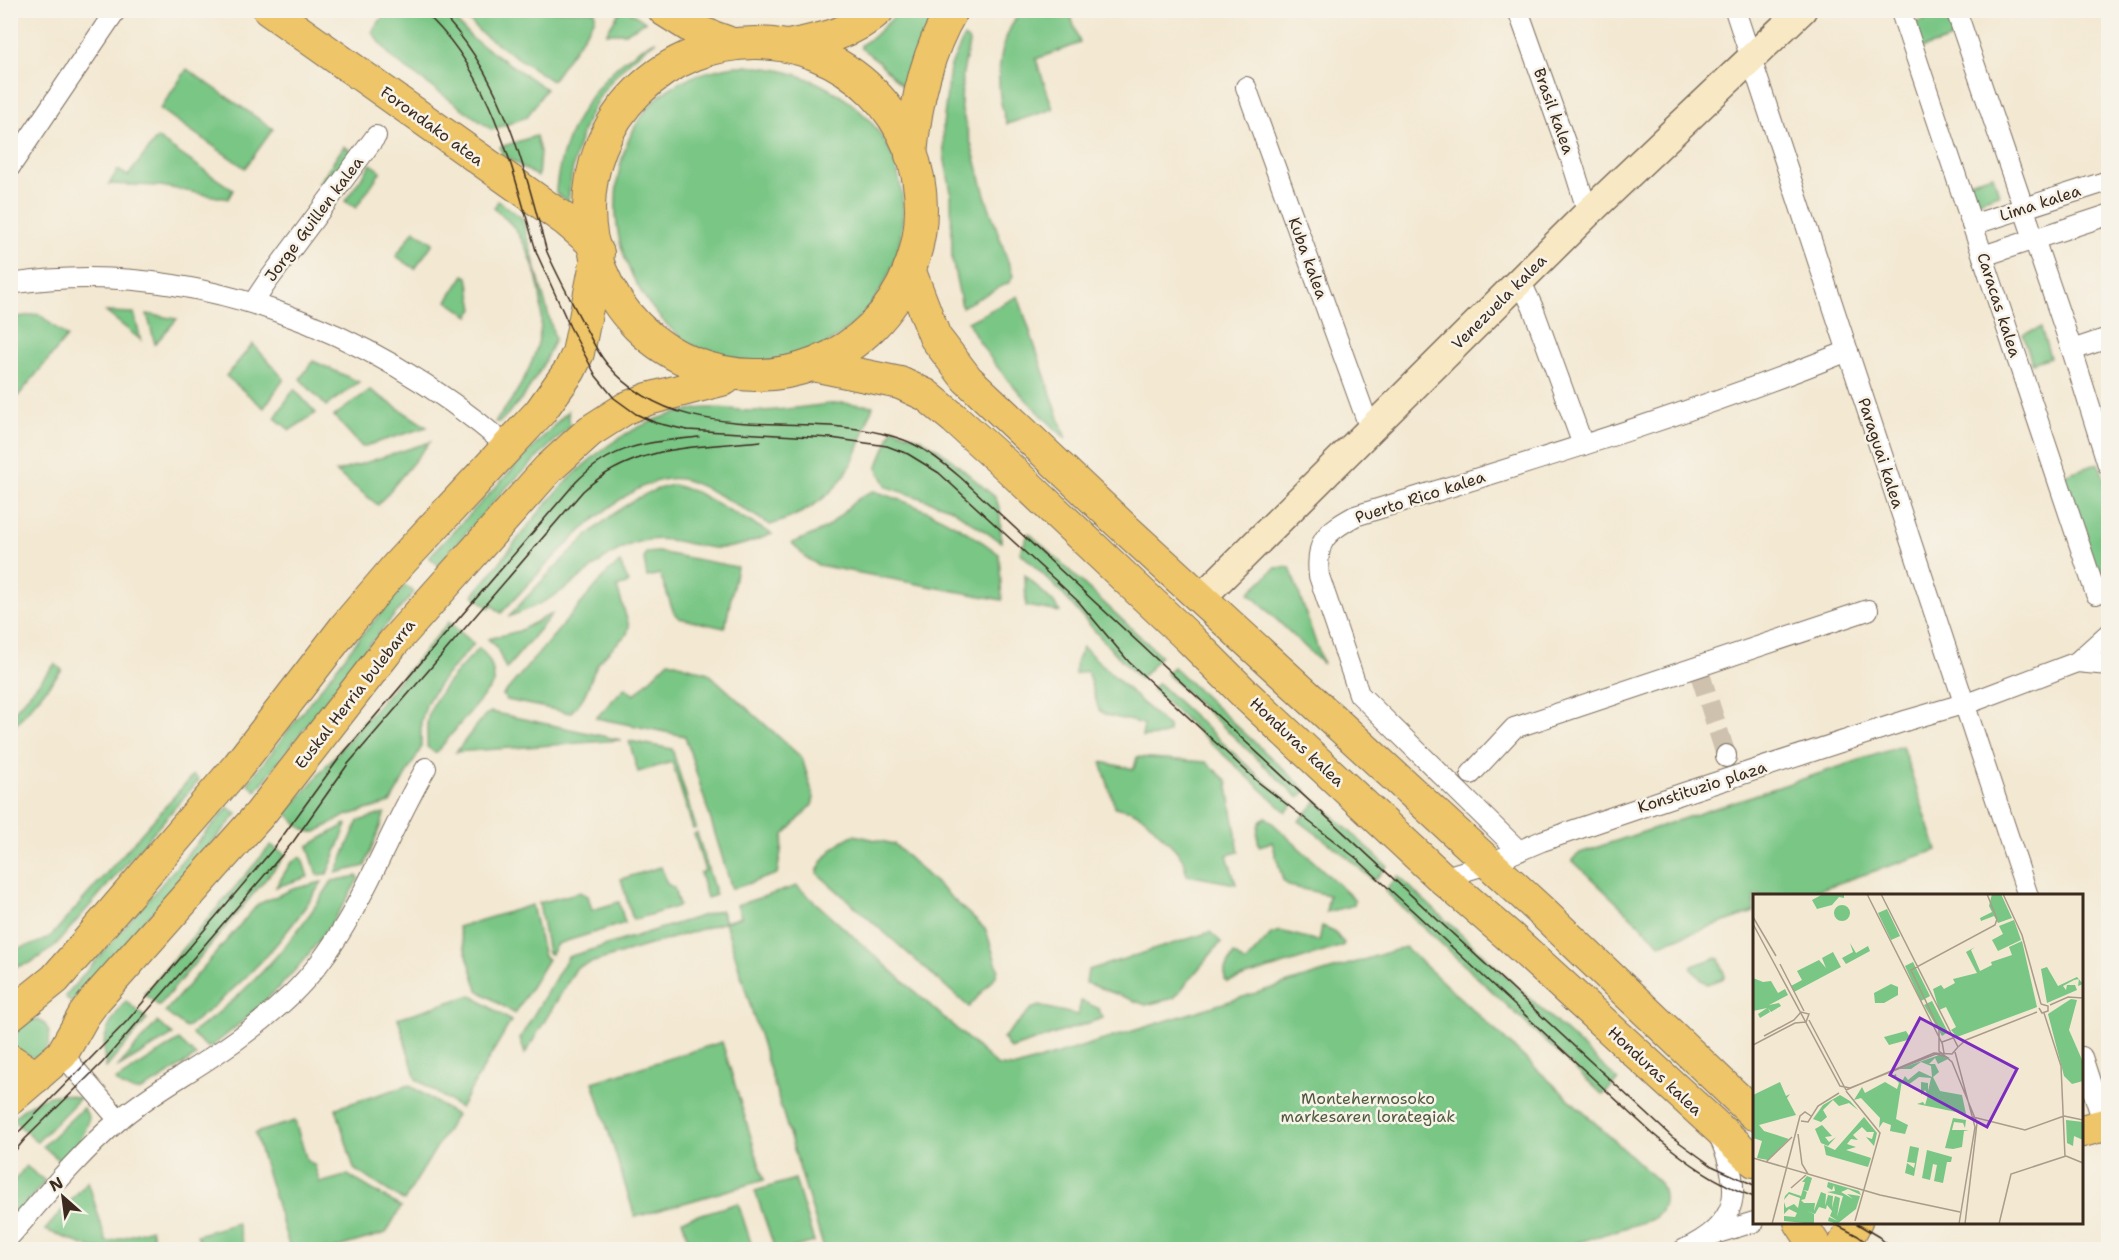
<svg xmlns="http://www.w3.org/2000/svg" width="2119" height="1260" font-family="'Shantell Sans',sans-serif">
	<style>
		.green { fill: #79c685; stroke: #5a7852; stroke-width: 1.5 }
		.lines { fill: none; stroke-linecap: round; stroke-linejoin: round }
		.street-tunnel { stroke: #cec2ae; stroke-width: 20; stroke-dasharray: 20 10; stroke-linecap: butt }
		.street-casing { stroke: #7b6c5d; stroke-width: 22 }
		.secondary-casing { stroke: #7b6c5d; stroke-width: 31 }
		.primary-casing { stroke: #7b6c5d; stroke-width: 34 }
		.street { stroke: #fff; stroke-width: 20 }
		.secondary { stroke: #f8e8c3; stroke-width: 28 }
		.primary { stroke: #eec569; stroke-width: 32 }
		.tram { stroke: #3b2a1e; stroke-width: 1.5 }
		.labels { text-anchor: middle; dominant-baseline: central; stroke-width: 5; stroke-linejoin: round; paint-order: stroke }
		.street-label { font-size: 16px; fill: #3b2a1e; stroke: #f7f3e8 }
		.park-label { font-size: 16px; fill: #4e593d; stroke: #f7f3e8 }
		.inset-road { fill: none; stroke: #a99c8a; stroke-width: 1.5 }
		.view { fill: #7b2cbf; fill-opacity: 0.15; stroke: #7b2cbf; stroke-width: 3 }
		.inset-edge { fill: none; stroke: #3b2a1e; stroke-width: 3 }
	</style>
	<rect width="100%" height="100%" fill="#f7f3e8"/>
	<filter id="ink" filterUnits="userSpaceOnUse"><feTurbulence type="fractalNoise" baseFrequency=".0167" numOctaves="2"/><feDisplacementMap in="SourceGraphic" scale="12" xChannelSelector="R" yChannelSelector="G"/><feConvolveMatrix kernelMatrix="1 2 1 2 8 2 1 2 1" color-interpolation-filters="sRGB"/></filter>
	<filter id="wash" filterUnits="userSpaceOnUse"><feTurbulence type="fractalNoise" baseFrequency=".008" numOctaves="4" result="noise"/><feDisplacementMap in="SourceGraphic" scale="24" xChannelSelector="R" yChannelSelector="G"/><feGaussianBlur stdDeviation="1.35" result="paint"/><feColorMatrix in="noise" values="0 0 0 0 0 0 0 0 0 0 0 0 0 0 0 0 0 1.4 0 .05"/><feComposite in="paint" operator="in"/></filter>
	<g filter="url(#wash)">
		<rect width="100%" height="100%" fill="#f3e8d2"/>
		<g class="green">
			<path d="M621 10 629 11 645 22 625 33H606Z"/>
			<path d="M933 10 934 12 907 91 878 61 861 48V45L872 38 900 11Z"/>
			<path d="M387 11H446L473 39 546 89 527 117 492 130 392 58 372 32Z"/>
			<path d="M460 11H595V19L552 81 481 33Z"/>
			<path d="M1021 11H1069L1080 43 1036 59 1053 109 1007 124C993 87 997 42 1021 11Z"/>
			<path d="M1946 13 1955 38 1917 50 1909 25Z"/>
			<path d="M964 37 968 40 969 43 962 78 961 107 985 195 1013 276 1010 282 962 307 952 259 951 192 944 156 943 125 950 68Z"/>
			<path d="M656 41C595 82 575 131 568 202L556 193V189C561 137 591 82 636 52 642 48 648 43 656 41Z"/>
			<path d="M735 66C799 65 867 96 893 158 898 170 900 182 902 194 911 276 853 351 772 363 700 375 639 311 621 246 613 216 615 184 623 155 631 129 647 103 670 88 690 75 712 70 735 66Z"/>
			<path d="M187 69 273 129 245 168 160 109Z"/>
			<path d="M536 136 540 152 538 177 502 154 500 147Z"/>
			<path d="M157 138 233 190 228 199 161 186 109 184 118 170 128 176Z"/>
			<path d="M344 146 354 153 329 190 319 183Z"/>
			<path d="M371 164 381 171 356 208 345 201Z"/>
			<path d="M1993 175 1999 194 1975 202 1968 182Z"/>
			<path d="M498 201 522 218 555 339 541 369 524 396 504 418 500 422H495C512 401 528 376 536 350 548 313 539 268 519 235 513 224 503 216 494 208Z"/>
			<path d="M414 230 433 243 415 269 396 256Z"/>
			<path d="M464 275 468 277 474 309 469 316 447 301Z"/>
			<path d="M1018 296 1066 439C1029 403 992 369 968 322Z"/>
			<path d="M106 312 134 313 141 340Z"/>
			<path d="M39 314 67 337 18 396 11 385V318Z"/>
			<path d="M147 314 177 319 155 344Z"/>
			<path d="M2041 328 2050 357 2032 363 2023 334Z"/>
			<path d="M253 344 284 379 264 408 226 376Z"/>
			<path d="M313 361 359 382 326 406 300 379Z"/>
			<path d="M294 389 316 413 290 430 275 418Z"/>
			<path d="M370 390 427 427 362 447 334 416Z"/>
			<path d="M842 403 873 406C864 429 858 456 844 476 828 500 798 517 770 525 749 512 703 483 681 479 625 470 537 576 501 613L492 605 489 608 473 595C481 585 489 576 497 566 548 499 605 422 696 409 714 406 732 410 750 411 781 412 811 405 842 403Z"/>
			<path d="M568 411 570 426 504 490 438 565 429 557Z"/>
			<path d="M893 428 921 439 940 450 996 498 1000 511 1001 542 950 508 887 487 877 468Z"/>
			<path d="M430 442 378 505 336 472Z"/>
			<path d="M2099 463 2108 491V567L2096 580 2061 476Z"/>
			<path d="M674 485 696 492 772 534C754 541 735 549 715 548 689 546 664 534 638 542 611 550 591 570 569 586 551 599 529 610 508 617 548 576 616 493 674 485Z"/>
			<path d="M874 491C920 505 961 525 999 554L1002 600 818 565 805 557 792 543C802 538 814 535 824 529 841 518 854 496 874 491Z"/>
			<path d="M1029 533 1161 656 1140 679 1109 647 1060 591 1020 552Z"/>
			<path d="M658 552 737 567 725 628 679 618 674 613 660 574 647 577 644 559 646 553Z"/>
			<path d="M620 563 629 583 617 587 629 626 627 634C617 644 601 656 595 669 587 688 587 697 570 713L507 700 503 695 608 572Z"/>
			<path d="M1290 567 1323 664 1249 593 1275 568Z"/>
			<path d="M1025 575 1054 603 1060 612 1026 606Z"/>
			<path d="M405 585 414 592 364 651 256 791 248 783 361 636Z"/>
			<path d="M553 613 506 669 496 646 488 639 519 631Z"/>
			<path d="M449 622 474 644 444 677 427 702 421 721V748L390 803 345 816 316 832C304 834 294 820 286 813Z"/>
			<path d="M1083 647 1168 727 1169 732 1160 736 1142 737 1144 724 1106 715 1099 710 1087 671 1075 674 1076 662Z"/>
			<path d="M479 648C490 658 494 668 494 683L436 753 427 747C428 740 426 732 427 724 429 697 462 667 479 648Z"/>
			<path d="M669 661 708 673 802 758 814 798 812 805 784 835 777 874 732 889 685 736 596 718 625 687 634 695Z"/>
			<path d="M55 664 62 670 11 730V715Z"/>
			<path d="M1173 667 1306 790 1299 798 1166 673Z"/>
			<path d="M1158 683 1263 780 1293 804 1286 812 1152 689Z"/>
			<path d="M491 712 621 740 456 752 485 715Z"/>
			<path d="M629 741 672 749 696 828 693 829 672 762 638 772Z"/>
			<path d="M1902 746 1937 850 1803 895 1754 896V912L1660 944 1572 860 1580 853Z"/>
			<path d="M1137 757 1206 762 1227 781 1239 852 1227 855 1236 884 1187 875 1183 860 1176 850 1145 818 1132 811 1115 807 1101 762 1134 769Z"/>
			<path d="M193 775 199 780 53 948 30 963 11 968V948C27 948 39 944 52 935Z"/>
			<path d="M1317 801 1387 866 1374 881 1342 853 1299 821Z"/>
			<path d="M228 807 237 814 74 1003 67 1000 66 995Z"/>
			<path d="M385 813 365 866 336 873 358 821Z"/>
			<path d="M1266 817 1355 900 1354 904 1348 907 1326 912 1329 895 1289 886 1283 880 1272 842 1259 846C1257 835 1255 823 1266 817Z"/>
			<path d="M346 824 347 825 327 874 317 875 308 846Z"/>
			<path d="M697 833 716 895 707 898 700 873 705 871 694 834Z"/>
			<path d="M854 835 894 844 986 930 998 969 996 976 969 1007 817 873C820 860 840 839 854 835Z"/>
			<path d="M271 845 286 855 159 1006 144 994Z"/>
			<path d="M299 857 302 858 308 877 276 887 290 864Z"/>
			<path d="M661 867 667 884 674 888 679 906 633 920 621 879Z"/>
			<path d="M357 876 359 878C320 950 275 997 211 1047H207L193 1035 192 1033C250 992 295 940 332 881Z"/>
			<path d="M1398 876 1618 1080 1603 1095 1385 891Z"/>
			<path d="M322 882C284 942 242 986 186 1028L165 1012 258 904 293 889Z"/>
			<path d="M797 886 998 1066 1016 1067 1405 947 1660 1183C1667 1197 1666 1213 1650 1220L1557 1249H824L725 922 577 967 525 1054 520 1038 568 957 721 910 725 922 741 917 737 905Z"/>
			<path d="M580 892 588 896 592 910 619 902 625 923 557 944 551 954 548 953 539 903Z"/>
			<path d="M532 905 544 957 548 959 515 1014 478 990 458 927Z"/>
			<path d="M1322 926 1332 930 1344 943 1343 946 1227 982 1225 979V969L1234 954 1245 963 1271 934 1280 931 1319 941Z"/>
			<path d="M1210 932 1221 942 1174 998 1146 1005 1086 983 1088 970Z"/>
			<path d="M1715 958 1719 959 1725 976 1722 979 1707 984 1691 969 1692 966Z"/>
			<path d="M471 995 511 1021 460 1108 416 1079 398 1018Z"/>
			<path d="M126 1001 147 1019 106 1068C99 1039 108 1023 126 1001Z"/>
			<path d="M1081 1001 1098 1008 1103 1018 1010 1049 1003 1038 1031 1009 1039 1006 1078 1015Z"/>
			<path d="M34 1019C59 1024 50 1058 33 1057 28 1056 20 1051 15 1049 11 1034 21 1024 34 1019Z"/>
			<path d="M157 1022 173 1035 117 1068Z"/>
			<path d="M179 1040 196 1056C186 1062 146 1091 137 1091 129 1091 121 1086 115 1081Z"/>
			<path d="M722 1042 764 1180 635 1217 593 1082Z"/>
			<path d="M409 1085 456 1115 404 1201 354 1169 336 1108Z"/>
			<path d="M62 1094 80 1098 37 1142 12 1119C27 1105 41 1096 62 1094Z"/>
			<path d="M83 1108 89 1117C86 1137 75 1148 61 1162L43 1146Z"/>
			<path d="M295 1121 307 1161 314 1164 320 1183 348 1175 401 1207 386 1233 332 1249H290L255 1133Z"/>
			<path d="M26 1166 45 1181 11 1221V1185Z"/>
			<path d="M795 1179 814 1242 789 1249H775L755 1191Z"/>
			<path d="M88 1181 106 1241 109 1242 151 1229 157 1249H160H94L45 1230Z"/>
			<path d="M738 1203 753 1249H691L682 1220Z"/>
			<path d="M237 1223 245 1249H202L197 1235Z"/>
		</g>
	</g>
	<g filter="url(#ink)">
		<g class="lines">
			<path class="street-tunnel" d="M1700 674 1726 755"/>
			<defs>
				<g id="street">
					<path d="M1518 10 1572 162 1588 213"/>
					<path d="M1735 10 2028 896"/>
					<path d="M1956 10 2072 350 2108 465"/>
					<path d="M1902 15 2096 594"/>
					<path d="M1246 87 1370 429"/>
					<path d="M10 167 116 10"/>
					<path d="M1972 225 2108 181"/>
					<path d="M1983 256 2108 215"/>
					<path d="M1520 280 1533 308 1583 445"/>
					<path d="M10 284C190 256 373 330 507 446"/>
					<path d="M253 303 267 282 376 136"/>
					<path d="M2072 350 2108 338"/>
					<path d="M2077 662 2108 665"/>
					<path d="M1726 755V757"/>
					<path d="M1471 774 1514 728 1868 610"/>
					<path d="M1519 851 1359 694 1319 576C1315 541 1326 532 1355 516 1520 465 1687 416 1848 351"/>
					<path d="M1442 878 1488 864 1542 841 1684 793 1908 720 1977 700 2077 662 2108 634"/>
					<path d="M62 1054 119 1120"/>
					<path d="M2082 1057 2107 1134"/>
					<path d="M1711 1235 1754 1222"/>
					<path d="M10 1236C45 1196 79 1154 119 1120 148 1095 182 1077 213 1056 241 1038 268 1017 292 994 355 933 382 843 426 768"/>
					<path d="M1683 1250C1740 1224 1743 1191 1719 1136"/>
				</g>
				<path id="secondary" d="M1201 598 1588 213 1802 10"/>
				<g id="primary">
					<path d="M269 10 567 221 593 243"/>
					<path d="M664 10 699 32 727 42"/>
					<circle cx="755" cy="209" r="166"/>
					<path d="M788 46C821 39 852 34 878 10"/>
					<path d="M911 155C915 106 926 54 952 10"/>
					<path d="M909 269 935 337 967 379 1120 524 1539 909 1754 1114"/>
					<path d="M818 366 900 383 926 395 955 419 1006 465 1189 638 1248 697 1442 878 1509 936 1754 1161"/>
					<path d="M10 1015 55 979 82 948 238 766 346 626 398 565 540 412 570 370 578 353 598 253"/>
					<path d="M10 1060 36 1077"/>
					<path d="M10 1099 62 1054 84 1015 95 1000 260 814 393 643 548 469 590 431 626 408 648 399 725 379"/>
					<path d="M2082 1131 2108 1124"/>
					<path d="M1800 1222 1818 1250"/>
					<path d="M1841 1250 1856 1222"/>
				</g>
			</defs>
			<use href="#street" class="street-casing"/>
			<use href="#secondary" class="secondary-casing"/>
			<use href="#primary" class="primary-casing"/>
			<use href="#street" class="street"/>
			<use href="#secondary" class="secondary"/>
			<use href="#primary" class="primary"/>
			<g class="tram">
				<path d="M422 10C493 73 511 167 537 254L570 327 596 376 614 398 636 414 656 423 687 430 831 438 887 446 908 454 939 473 1079 602 1129 662 1258 782 1356 858 1653 1134C1685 1161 1715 1183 1754 1197"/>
				<path d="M438 10C504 76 523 165 547 252 558 277 571 301 584 325 591 339 597 352 607 364 682 453 798 407 895 437 920 444 940 460 960 477L1672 1137 1712 1166 1754 1185"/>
				<path d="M10 1141 127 1021 274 848 340 757 576 482C613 444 649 442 699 437"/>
				<path d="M10 1157 25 1139 102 1063 171 984 293 842 348 764 583 491C634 444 696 448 761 441"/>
				<path d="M1831 1222 1858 1236 1876 1250"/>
				<path d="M1854 1222 1879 1237 1894 1250"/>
			</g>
		</g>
	</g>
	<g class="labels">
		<g class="street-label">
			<text transform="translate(1554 111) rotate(70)">Brasil kalea</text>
			<text transform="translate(432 126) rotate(36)">Forondako atea</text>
			<text transform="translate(2040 203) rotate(-18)">Lima kalea</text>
			<text transform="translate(314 219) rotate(-53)">Jorge Guillen kalea</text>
			<text transform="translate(1308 258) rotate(70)">Kuba kalea</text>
			<text transform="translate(1499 302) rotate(-45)">Venezuela kalea</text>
			<text transform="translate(1999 305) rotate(72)">Caracas kalea</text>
			<text transform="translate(1881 453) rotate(72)">Paraguai kalea</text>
			<text transform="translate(1420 497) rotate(-18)">Puerto Rico kalea</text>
			<text transform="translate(355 694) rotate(-52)">Euskal Herria bulebarra</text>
			<text transform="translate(1297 742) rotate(43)">Honduras kalea</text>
			<text transform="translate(1702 787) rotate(-18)">Konstituzio plaza</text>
			<text transform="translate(1655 1071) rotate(43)">Honduras kalea</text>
		</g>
		<g class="park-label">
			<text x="1368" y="1098">Montehermosoko<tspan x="1368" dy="18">markesaren lorategiak</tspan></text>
		</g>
	</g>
	<g transform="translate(1753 894)">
		<rect width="330" height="330" fill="#f3e8d2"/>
		<path d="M70 0H91V4L86 3 79 11 64 15 59 6ZM239 0H248L259 24 245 29 241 22 228 27 227 24 239 18 236 12ZM81 19a8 8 0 1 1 16 0a8 8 0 1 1-16 0ZM134 15 147 42 138 46 125 19ZM261 26 268 46 245 57 239 46 250 40 246 32ZM269 47 284 113 204 143 198 136 203 133 193 113 186 116 180 95 188 91 191 95 202 89 200 85 224 79 213 58 222 53 218 56 227 77 239 71 238 68 259 61 256 53ZM97 49 103 59 115 52 117 57 93 70 89 64 100 58ZM80 58 88 73 41 98 38 92 49 86 44 77 66 66 73 74 69 64ZM160 68 177 102 168 107 152 72ZM294 73 305 92 324 83 330 90 325 92 326 85 321 86 310 92 313 96 314 91H322L324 96 294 109 288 75ZM0 84 10 88 18 87 25 99 32 95 35 101 16 111 26 109 28 112 18 118 15 114 17 118 7 124 5 120 14 114 0 117ZM138 90 145 93V101L131 109H122L121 99ZM318 105 324 106 316 136 330 168V187L319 190 311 182 295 120ZM179 107 195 138 189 142 171 111ZM153 137 158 145 136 151 131 143ZM189 160 197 164 185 170 182 164 176 170H182L186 178 180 183 187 197 209 201 213 220 164 210 170 208 172 211 175 201 172 196 168 201V188L175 189V197L178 184 166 183 155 191 148 189 152 182 155 186 166 177 179 183 178 172 168 168 158 175H146ZM143 180 144 186H149L143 225 155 231 152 240 137 237 138 231 130 228 126 234 127 224 108 204 101 206 109 193 112 199 132 188 144 195 146 189 139 182ZM27 188 33 202 37 200 34 204 43 221 6 231 11 237 36 245 15 266 4 264 9 247 0 244V201ZM87 201 97 207 105 216 96 209 86 212 80 206 70 216 74 223 68 228 60 225 70 211ZM111 223 124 239 121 252 113 243 119 245 121 238H114L109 233 100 241 105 246 98 245 94 250 103 253 93 256 118 264 115 273 73 261 71 251 82 256ZM200 224 213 226 212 234 210 229 201 228 199 236H216L211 237 209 253 200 255 192 254ZM313 226 330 228V246L321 242 320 252 314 249ZM69 231 79 242 72 243 76 248 83 243 75 252 68 249 62 235ZM157 252 166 254 161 282 152 279 154 269 161 274 162 269 154 268ZM174 256 199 263 198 268H194L190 289 181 287 184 271 180 270 177 286 169 284ZM54 282 59 284 55 297 50 296 54 298 52 305 48 306 51 309H62L61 317 68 298 73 300 72 312 75 301 80 302 79 314 82 302 87 304 84 323 90 302 74 298 82 297 81 291 79 296 74 293 75 288 106 297 108 301 95 295 88 298 100 305 94 300 107 302 103 315 84 330 75 327 76 323 85 327 77 322 79 317 74 311 73 315 66 313 62 320 54 317 61 320V330L31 327V322L42 323 44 319 36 315 31 320V308L33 314 41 310 45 314 47 304 36 300 31 306 32 302 36 298 48 302 52 288H49Z" fill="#79c685"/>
		<path class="inset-road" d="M114 0 189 149M250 0 269 41 288 110M0 23 23 62M0 30 87 192 97 194 183 160 194 163M27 70 51 117M297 111 315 103 330 104M286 114 289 119 295 117V112L288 110M291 119 308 172 312 263M56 126 93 196M0 151 42 129 53 128 56 120 48 118 41 126 11 142M205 153 213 146 284 118M202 158 222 233 206 330M191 159 189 148 200 144M93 196 181 159 199 160 205 153 128 0M93 197 127 239 102 327M311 222 330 226M220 223 272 236 311 222M48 227 55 228 65 212 86 199M45 240 49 270 55 280M313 262 330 269M0 264 127 301 207 318M13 268 39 243M38 294 53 281M19 330 47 222 52 218 58 222M212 330 224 229 199 168 186 157V135L158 76 242 31 244 25 234 0M246 330 258 280 313 262"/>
		<path class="view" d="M167 124 264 175 234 233 137 181Z"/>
		<rect width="330" height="330" class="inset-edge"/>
	</g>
	<rect width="2119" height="1260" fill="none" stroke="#f7f3e8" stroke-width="36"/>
	<g transform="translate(63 1197) rotate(332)" stroke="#f7f3e8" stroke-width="4.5" paint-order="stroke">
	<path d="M0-4.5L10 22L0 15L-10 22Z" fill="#3b2a1e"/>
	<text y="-9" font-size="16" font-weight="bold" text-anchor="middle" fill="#3b2a1e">N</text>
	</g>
</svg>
